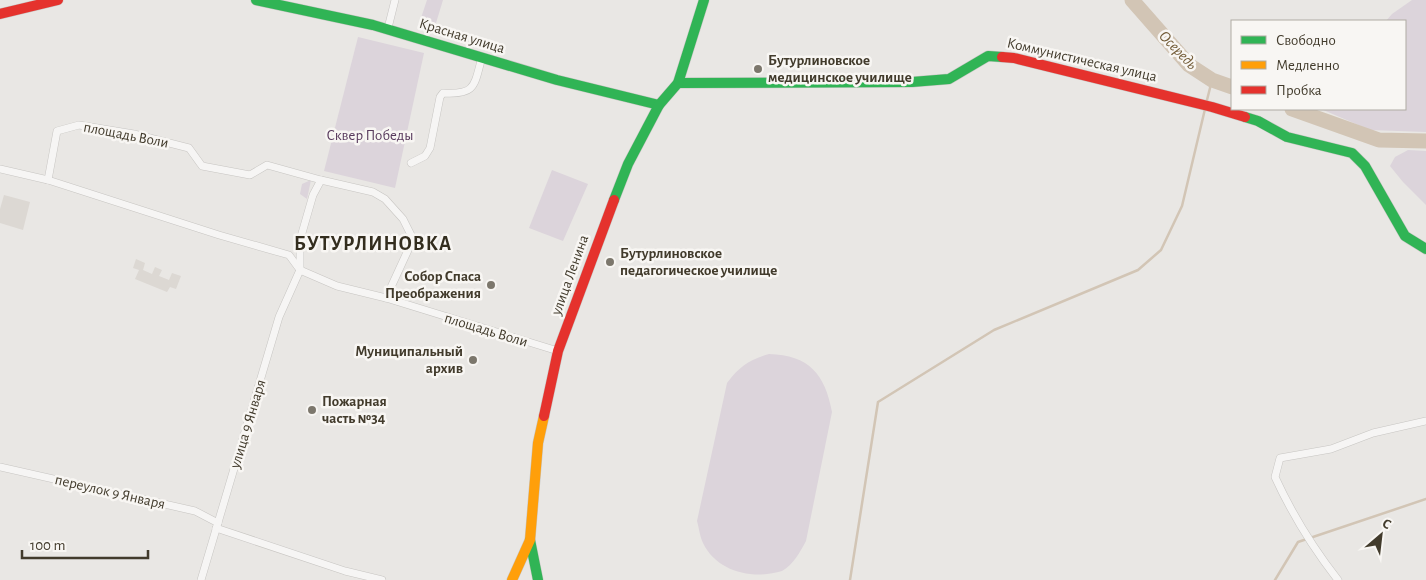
<svg xmlns="http://www.w3.org/2000/svg" width="1426" height="580" font-family="'Alegreya Sans',sans-serif">
	<style>
		.built { fill: #dcd8d3 }
		.green { fill: #dcd4db }
		.lines { fill: none; stroke-linecap: round; stroke-linejoin: round }
		.stream { stroke: #d2c5b5; stroke-width: 2.5 }
		.river { stroke: #d2c5b5; stroke-width: 15 }
		.street-casing { stroke: #c7c5c2; stroke-width: 8 }
		.fast-casing { stroke: #c7c5c2; stroke-width: 11 }
		.slow-casing { stroke: #c7c5c2; stroke-width: 11 }
		.jam-casing { stroke: #c7c5c2; stroke-width: 11 }
		.street { stroke: #f6f5f4; stroke-width: 7 }
		.fast { stroke: #30b455; stroke-width: 10 }
		.slow { stroke: #ff9f0a; stroke-width: 10 }
		.jam { stroke: #e5322d; stroke-width: 10 }
		.poi-dot { fill: #7c776c; stroke: #f8f6f3; stroke-width: 2 }
		.labels { text-anchor: middle; dominant-baseline: central; stroke-width: 5; stroke-linejoin: round; paint-order: stroke }
		.street-label { font-size: 15px; fill: #423b2c; stroke: #f8f6f3 }
		.poi-label { font-size: 15px; font-weight: bold; fill: #423b2c; stroke: #f8f6f3; text-anchor: start }
		.park-label { font-size: 15px; fill: #583a5d; stroke: #f8f6f3 }
		.water-label { font-size: 16px; font-style: italic; fill: #735c38; stroke: #f8f6f3 }
		.district-label { font-size: 20px; font-weight: bold; letter-spacing: 1px; fill: #332d1e; stroke: #f8f6f3 }
	</style>
	<rect width="100%" height="100%" fill="#e9e7e4"/>
	<g class="built">
		<path d="M4 195 30 202 23 230 0 223V209Z"/>
		<path d="M136 259 145 263 143 270 152 274 155 267 162 270 159 276 169 280 172 273 181 276 176 289 170 287 167 292 135 279 139 270 133 268Z"/>
	</g>
	<g class="green">
		<path d="M427 0H443L436 23 421 18Z"/>
		<path d="M1412 0H1426V132L1370 130 1321 109H1405V21H1386L1392 14Z"/>
		<path d="M358 37 424 53 395 188 324 171Z"/>
		<path d="M1408 150 1426 151V205L1403 182 1390 166 1395 157Z"/>
		<path d="M552 170 588 184 563 241 529 228Z"/>
		<path d="M311 180 307 199 300 194 302 184Z"/>
		<path d="M769 354C809 355 825 374 832 412L806 541C800 552 794 564 782 571 753 580 717 572 703 543 700 537 699 528 697 521L727 383C740 366 749 360 769 354Z"/>
	</g>
	<g class="lines">
		<g class="stream">
			<path d="M1206 104 1212 80"/>
			<path d="M850 580 878 402 994 330 1138 270 1161 250 1182 206 1205 109"/>
			<path d="M1275 580 1298 542 1426 499"/>
		</g>
		<g class="river">
			<path d="M1132 0 1189 65 1212 80 1232 87"/>
			<path d="M1292 109 1379 140 1426 141"/>
		</g>
		<defs>
			<g id="street">
				<path d="M388 28 395 0"/>
				<path d="M411 163 425 156 430 148 440 97 443 93C476 95 474 86 482 57"/>
				<path d="M0 169 48 180 219 235 289 255 300 270 337 286 386 298 558 351"/>
				<path d="M48 180 57 131 79 125 134 134 189 148 202 166 250 175 267 165 321 180"/>
				<path d="M0 467 195 511 218 523"/>
				<path d="M216 528 345 571 382 580"/>
				<path d="M201 580 279 317 300 270V240L313 195 321 180 373 192 385 199 403 219 411 235 409 248 386 298"/>
				<path d="M1338 580C1313 548 1292 514 1275 477L1280 458 1331 449 1373 433 1426 421"/>
			</g>
			<g id="fast">
				<path d="M256 0 373 25 557 80 659 105"/>
				<path d="M678 83 912 82 949 79 988 56 1002 57"/>
				<path d="M1245 117 1258 121 1287 137 1352 153 1365 166 1405 236 1426 249"/>
				<path d="M614 200 628 164 659 105 678 83 704 0"/>
				<path d="M530 540 538 580"/>
			</g>
			<path id="slow" d="M512 580 530 540 538 443 544 416"/>
			<g id="jam">
				<path d="M0 14 58 0"/>
				<path d="M1002 57 1014 58 1212 107 1245 117"/>
				<path d="M544 416 558 351 614 200"/>
			</g>
		</defs>
		<use href="#street" class="street-casing"/>
		<use href="#fast" class="fast-casing"/>
		<use href="#slow" class="slow-casing"/>
		<use href="#jam" class="jam-casing"/>
		<use href="#street" class="street"/>
		<use href="#fast" class="fast"/>
		<use href="#slow" class="slow"/>
		<use href="#jam" class="jam"/>
	</g>
	<g class="poi-dot">
		<circle cx="758" cy="69" r="5"/>
		<circle cx="610" cy="262" r="5"/>
		<circle cx="491" cy="285" r="5"/>
		<circle cx="473" cy="360" r="5"/>
		<circle cx="312" cy="410" r="5"/>
	</g>
	<g class="labels">
		<g class="street-label">
			<text transform="translate(462 36) rotate(17)">Красная улица</text>
			<text transform="translate(1082 60) rotate(13)">Коммунистическая улица</text>
			<text transform="translate(126 135) rotate(11)">площадь Воли</text>
			<text transform="translate(570 275) rotate(-70)">улица Ленина</text>
			<text transform="translate(486 330) rotate(17)">площадь Воли</text>
			<text transform="translate(248 424) rotate(-73)">улица 9 Января</text>
			<text transform="translate(110 492) rotate(13)">переулок 9 Января</text>
		</g>
		<g class="poi-label">
			<text x="768" y="60">Бутурлиновское<tspan x="768" dy="17">медицинское училище</tspan></text>
			<text x="620" y="253">Бутурлиновское<tspan x="620" dy="17">педагогическое училище</tspan></text>
			<text x="481" y="276" text-anchor="end">Собор Спаса<tspan x="481" dy="17">Преображения</tspan></text>
			<text x="463" y="351" text-anchor="end">Муниципальный<tspan x="463" dy="17">архив</tspan></text>
			<text x="322" y="401">Пожарная<tspan x="322" dy="17">часть №34</tspan></text>
		</g>
		<g class="park-label">
			<text x="370" y="135">Сквер Победы</text>
		</g>
		<g class="water-label">
			<text transform="translate(1178 50) rotate(46)">Осередь</text>
		</g>
		<g class="district-label">
			<text x="373" y="244">БУТУРЛИНОВКА</text>
		</g>
	</g>
	<rect x="1231" y="20" width="175" height="90" fill="#f8f6f3" stroke="#afaba3"/>
	<rect x="1241" y="36" width="25" height="8" fill="#30b455" stroke="#afaba3"/>
	<text x="1276" y="45" font-size="15" fill="#423b2c">Свободно</text>
	<rect x="1241" y="61" width="25" height="8" fill="#ff9f0a" stroke="#afaba3"/>
	<text x="1276" y="70" font-size="15" fill="#423b2c">Медленно</text>
	<rect x="1241" y="86" width="25" height="8" fill="#e5322d" stroke="#afaba3"/>
	<text x="1276" y="95" font-size="15" fill="#423b2c">Пробка</text>
	<g transform="translate(1381 535) rotate(28)" stroke="#f8f6f3" stroke-width="4" paint-order="stroke">
	<path d="M0-4L9 19L0 12L-9 19Z" fill="#423b2c"/>
	<text y="-8" font-size="14" font-weight="bold" text-anchor="middle" fill="#423b2c">С</text>
	</g>
	<path d="M22 550v8h126v-8" fill="none" stroke="#423b2c" stroke-width="2.5"/>
	<text x="30" y="550" font-size="15" fill="#423b2c" stroke="#f8f6f3" stroke-width="4" paint-order="stroke">100 m</text>
</svg>
